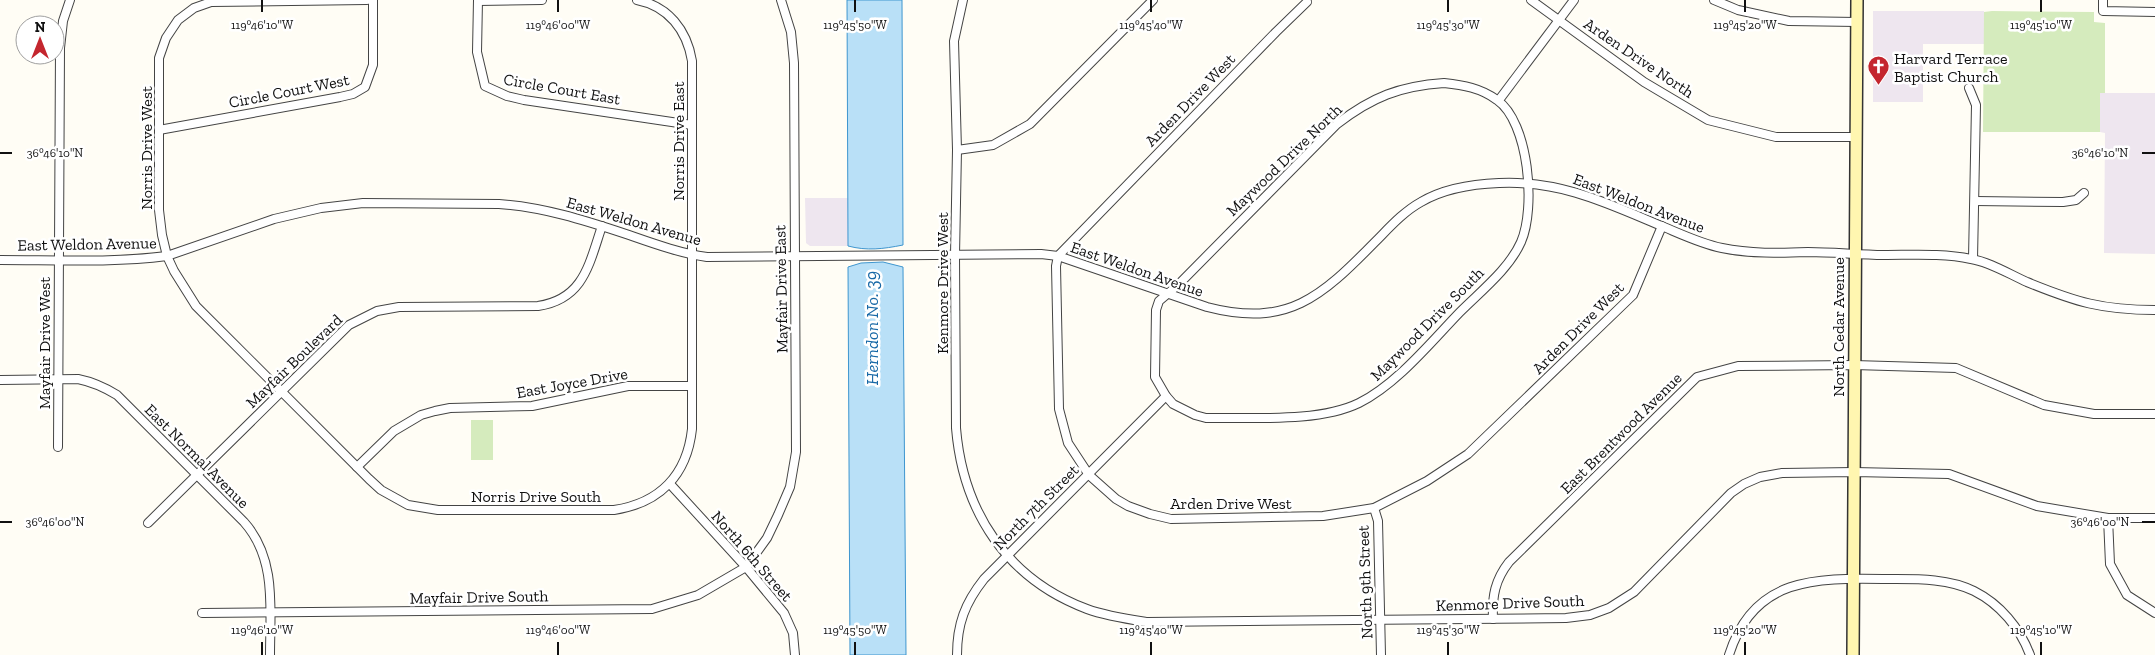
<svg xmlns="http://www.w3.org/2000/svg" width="2155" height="655" font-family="'Zilla Slab',serif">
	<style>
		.industrial { fill: #eee6ef }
		.green { fill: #d5ebbd }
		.water { fill: #b9e0f7; stroke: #3f96cf }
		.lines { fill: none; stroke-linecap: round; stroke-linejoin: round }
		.street-casing { stroke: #444; stroke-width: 10 }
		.secondary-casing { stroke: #333; stroke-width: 14 }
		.street { stroke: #fff; stroke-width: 8 }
		.secondary { stroke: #fff6b0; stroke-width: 11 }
		.ticks { fill: none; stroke: #111; stroke-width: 2 }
		.labels { text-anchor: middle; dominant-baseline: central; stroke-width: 5; stroke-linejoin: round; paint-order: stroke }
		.street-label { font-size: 16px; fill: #111; stroke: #fff }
		.poi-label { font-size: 16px; fill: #111; stroke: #fff; text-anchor: start }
		.water-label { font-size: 18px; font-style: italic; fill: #1768a6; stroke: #fff }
		.ticks-label { font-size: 12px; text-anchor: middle; fill: #111; stroke: #fff; stroke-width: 5; stroke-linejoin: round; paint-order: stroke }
	</style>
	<rect width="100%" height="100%" fill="#fffdf5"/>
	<g class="industrial">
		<path d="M1873 11H1984V44H1923V102H1873Z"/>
		<path d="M2100 93H2155V254L2104 253 2105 133 2100 132Z"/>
		<path d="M805 198H848V246H810L806 243Z"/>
	</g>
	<g class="green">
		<path d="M1992 11 2094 12V22L2105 23V93H2100V132H1983L1984 12Z"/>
		<rect x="471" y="420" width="22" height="40"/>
	</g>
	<g class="water">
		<path d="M847 0H902L903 245C883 249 867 251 848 246Z"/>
		<path d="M883 262 903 267 906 655H850L848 267 861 263Z"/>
	</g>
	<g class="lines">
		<defs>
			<g id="street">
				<path d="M367 0 211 2 194 8 178 20 166 38 159 58V210L162 235 167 256 174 271 196 306 369 479 381 490 408 505 438 510H614C660 503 687 475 692 429V61C687 30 668 6 637 0"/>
				<path d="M478 0 477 52 485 86 507 96 524 100 692 125"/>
				<path d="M963 0 954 41 957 150 955 255 956 428C963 512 1007 579 1087 609 1106 616 1127 619 1147 622L1566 618 1590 615 1609 608 1634 592 1731 493 1744 484 1760 477 1782 473 1854 472 1949 474 2037 506 2108 518H2155"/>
				<path d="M1531 0 1644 82 1708 120 1776 137H1856"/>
				<path d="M1714 0 1738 10 1789 21 1857 22"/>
				<path d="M2103 0V11L2155 12"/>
				<path d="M478 1 542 0"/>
				<path d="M1307 2 1276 32 1058 256 1056 266 1059 409 1068 443 1089 475 1116 499 1128 506 1150 514 1171 519 1323 516 1374 508 1427 481 1468 454 1633 295 1662 226"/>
				<path d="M1444 83C1463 85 1481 88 1497 100 1529 122 1536 208 1521 242 1509 269 1481 291 1460 312 1430 343 1397 384 1359 403 1318 423 1252 417 1206 418L1195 415 1173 404 1166 396 1155 377 1156 310 1159 301 1178 285 1337 124C1372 97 1400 86 1444 83Z"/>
				<path d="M1969 88 1976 105 1973 259"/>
				<path d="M1499 100 1574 0"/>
				<path d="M159 130 340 97 353 94 365 87 373 65V0"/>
				<path d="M957 150 993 145 1030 124 1153 0"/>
				<path d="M1975 201 2063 202 2076 200 2084 193"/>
				<path d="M0 260C55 260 112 263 167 256L274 219 321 208 363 203 499 204C543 207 584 220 626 234 652 243 679 253 707 257L1041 254 1058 256 1207 307C1288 328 1321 297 1375 242 1389 228 1403 212 1421 202 1443 189 1473 184 1499 183 1561 180 1609 204 1664 227 1683 235 1702 244 1722 248 1750 254 1779 253 1808 252 1834 252 1859 255 1884 255 1913 255 1943 253 1971 259 1990 262 2009 274 2027 282 2076 302 2102 310 2155 310"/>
				<path d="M0 380 78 379C93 382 104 387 117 395L244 522C277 559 270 609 270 655"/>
				<path d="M58 447 60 48 63 21 70 0"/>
				<path d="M357 467 394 431 421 415 435 411 450 408 532 406 628 386H692"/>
				<path d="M670 484 746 567 784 613 793 633 795 655"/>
				<path d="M1374 508 1378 521 1381 655"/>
				<path d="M2108 518 2110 564 2127 595 2155 613"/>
				<path d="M148 523 349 325 377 311 399 307 538 306C584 299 589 264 602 226"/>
				<path d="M202 613 652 609 698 595 746 567 767 538 778 515 790 487 796 452 794 63 791 32 781 0"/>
				<path d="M1493 619C1492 596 1495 580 1509 562L1697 377 1738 366 1854 365 1956 368 2044 405 2094 414H2155"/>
				<path d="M957 655C957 624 965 603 984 579L1166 396"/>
				<path d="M1729 655C1754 575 1819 578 1888 579 1916 579 1948 578 1974 591 2000 604 2020 628 2030 655"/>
			</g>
			<path id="secondary" d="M1853 655 1857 0"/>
		</defs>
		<use href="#street" class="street-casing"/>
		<use href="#secondary" class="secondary-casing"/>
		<use href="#street" class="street"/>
		<use href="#secondary" class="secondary"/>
	</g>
	<path class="ticks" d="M262 0V12M558 0V12M855 0V12M1151 0V12M1448 0V12M1745 0V12M2041 0V12M0 153H12M2142 153H2155M0 522H12M2142 522H2155M262 642V655M558 642V655M855 642V655M1151 642V655M1448 642V655M1745 642V655M2041 642V655"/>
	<defs>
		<symbol id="church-pin" viewBox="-11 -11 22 30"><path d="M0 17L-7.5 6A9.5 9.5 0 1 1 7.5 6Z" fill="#c4262e" stroke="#fff"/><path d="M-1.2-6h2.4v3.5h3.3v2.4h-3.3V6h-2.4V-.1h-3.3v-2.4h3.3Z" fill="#fff"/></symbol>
	</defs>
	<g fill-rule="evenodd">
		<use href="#church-pin" x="1866" y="54" width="25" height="34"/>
	</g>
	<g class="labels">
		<g class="street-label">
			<text transform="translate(1639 58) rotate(34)">Arden Drive North</text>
			<text transform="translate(562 89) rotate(10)">Circle Court East</text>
			<text transform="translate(289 91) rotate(-11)">Circle Court West</text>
			<text transform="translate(1190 100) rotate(-46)">Arden Drive West</text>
			<text transform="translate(678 141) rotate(-90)">Norris Drive East</text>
			<text transform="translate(146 148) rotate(-90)">Norris Drive West</text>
			<text transform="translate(1284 160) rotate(-44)">Maywood Drive North</text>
			<text transform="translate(1639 203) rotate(21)">East Weldon Avenue</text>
			<text transform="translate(634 221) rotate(16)">East Weldon Avenue</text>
			<text transform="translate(87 244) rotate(-1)">East Weldon Avenue</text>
			<text transform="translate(1137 269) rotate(19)">East Weldon Avenue</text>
			<text transform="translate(942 283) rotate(-90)">Kenmore Drive West</text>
			<text transform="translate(781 289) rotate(-91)">Mayfair Drive East</text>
			<text transform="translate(1427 324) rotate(-45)">Maywood Drive South</text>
			<text transform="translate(1838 327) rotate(-90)">North Cedar Avenue</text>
			<text transform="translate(1578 328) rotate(-45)">Arden Drive West</text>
			<text transform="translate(44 343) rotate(-90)">Mayfair Drive West</text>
			<text transform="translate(294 361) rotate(-44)">Mayfair Boulevard</text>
			<text transform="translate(572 383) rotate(-10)">East Joyce Drive</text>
			<text transform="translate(1621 433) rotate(-45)">East Brentwood Avenue</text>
			<text transform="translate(197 456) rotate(45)">East Normal Avenue</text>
			<text x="536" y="496">Norris Drive South</text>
			<text x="1231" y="503">Arden Drive West</text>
			<text transform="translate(1036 507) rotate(-45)">North 7th Street</text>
			<text transform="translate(752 556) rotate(49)">North 6th Street</text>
			<text transform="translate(1365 582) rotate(-92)">North 9th Street</text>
			<text transform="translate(479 597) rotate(-1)">Mayfair Drive South</text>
			<text transform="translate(1510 603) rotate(-2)">Kenmore Drive South</text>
		</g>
		<g class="poi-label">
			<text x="1894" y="58">Harvard Terrace<tspan x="1894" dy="18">Baptist Church</tspan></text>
		</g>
		<g class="water-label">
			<text transform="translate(872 328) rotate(-90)">Herndon No. 39</text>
		</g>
	</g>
	<g class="ticks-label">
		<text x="262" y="29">119°46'10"W</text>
		<text x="558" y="29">119°46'00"W</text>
		<text x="855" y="29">119°45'50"W</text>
		<text x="1151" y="29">119°45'40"W</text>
		<text x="1448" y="29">119°45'30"W</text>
		<text x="1745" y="29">119°45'20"W</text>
		<text x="2041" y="29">119°45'10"W</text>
		<text x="55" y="157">36°46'10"N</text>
		<text x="2100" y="157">36°46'10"N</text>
		<text x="55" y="526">36°46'00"N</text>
		<text x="2100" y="526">36°46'00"N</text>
		<text x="262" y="634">119°46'10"W</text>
		<text x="558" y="634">119°46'00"W</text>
		<text x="855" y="634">119°45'50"W</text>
		<text x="1151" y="634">119°45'40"W</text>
		<text x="1448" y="634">119°45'30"W</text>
		<text x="1745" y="634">119°45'20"W</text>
		<text x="2041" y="634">119°45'10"W</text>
	</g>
	<g transform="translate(40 40)"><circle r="24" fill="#ffffff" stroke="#a0a0a0"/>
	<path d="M0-4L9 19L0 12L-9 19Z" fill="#c4262e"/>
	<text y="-8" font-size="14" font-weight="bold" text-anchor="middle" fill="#111111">N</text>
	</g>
</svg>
